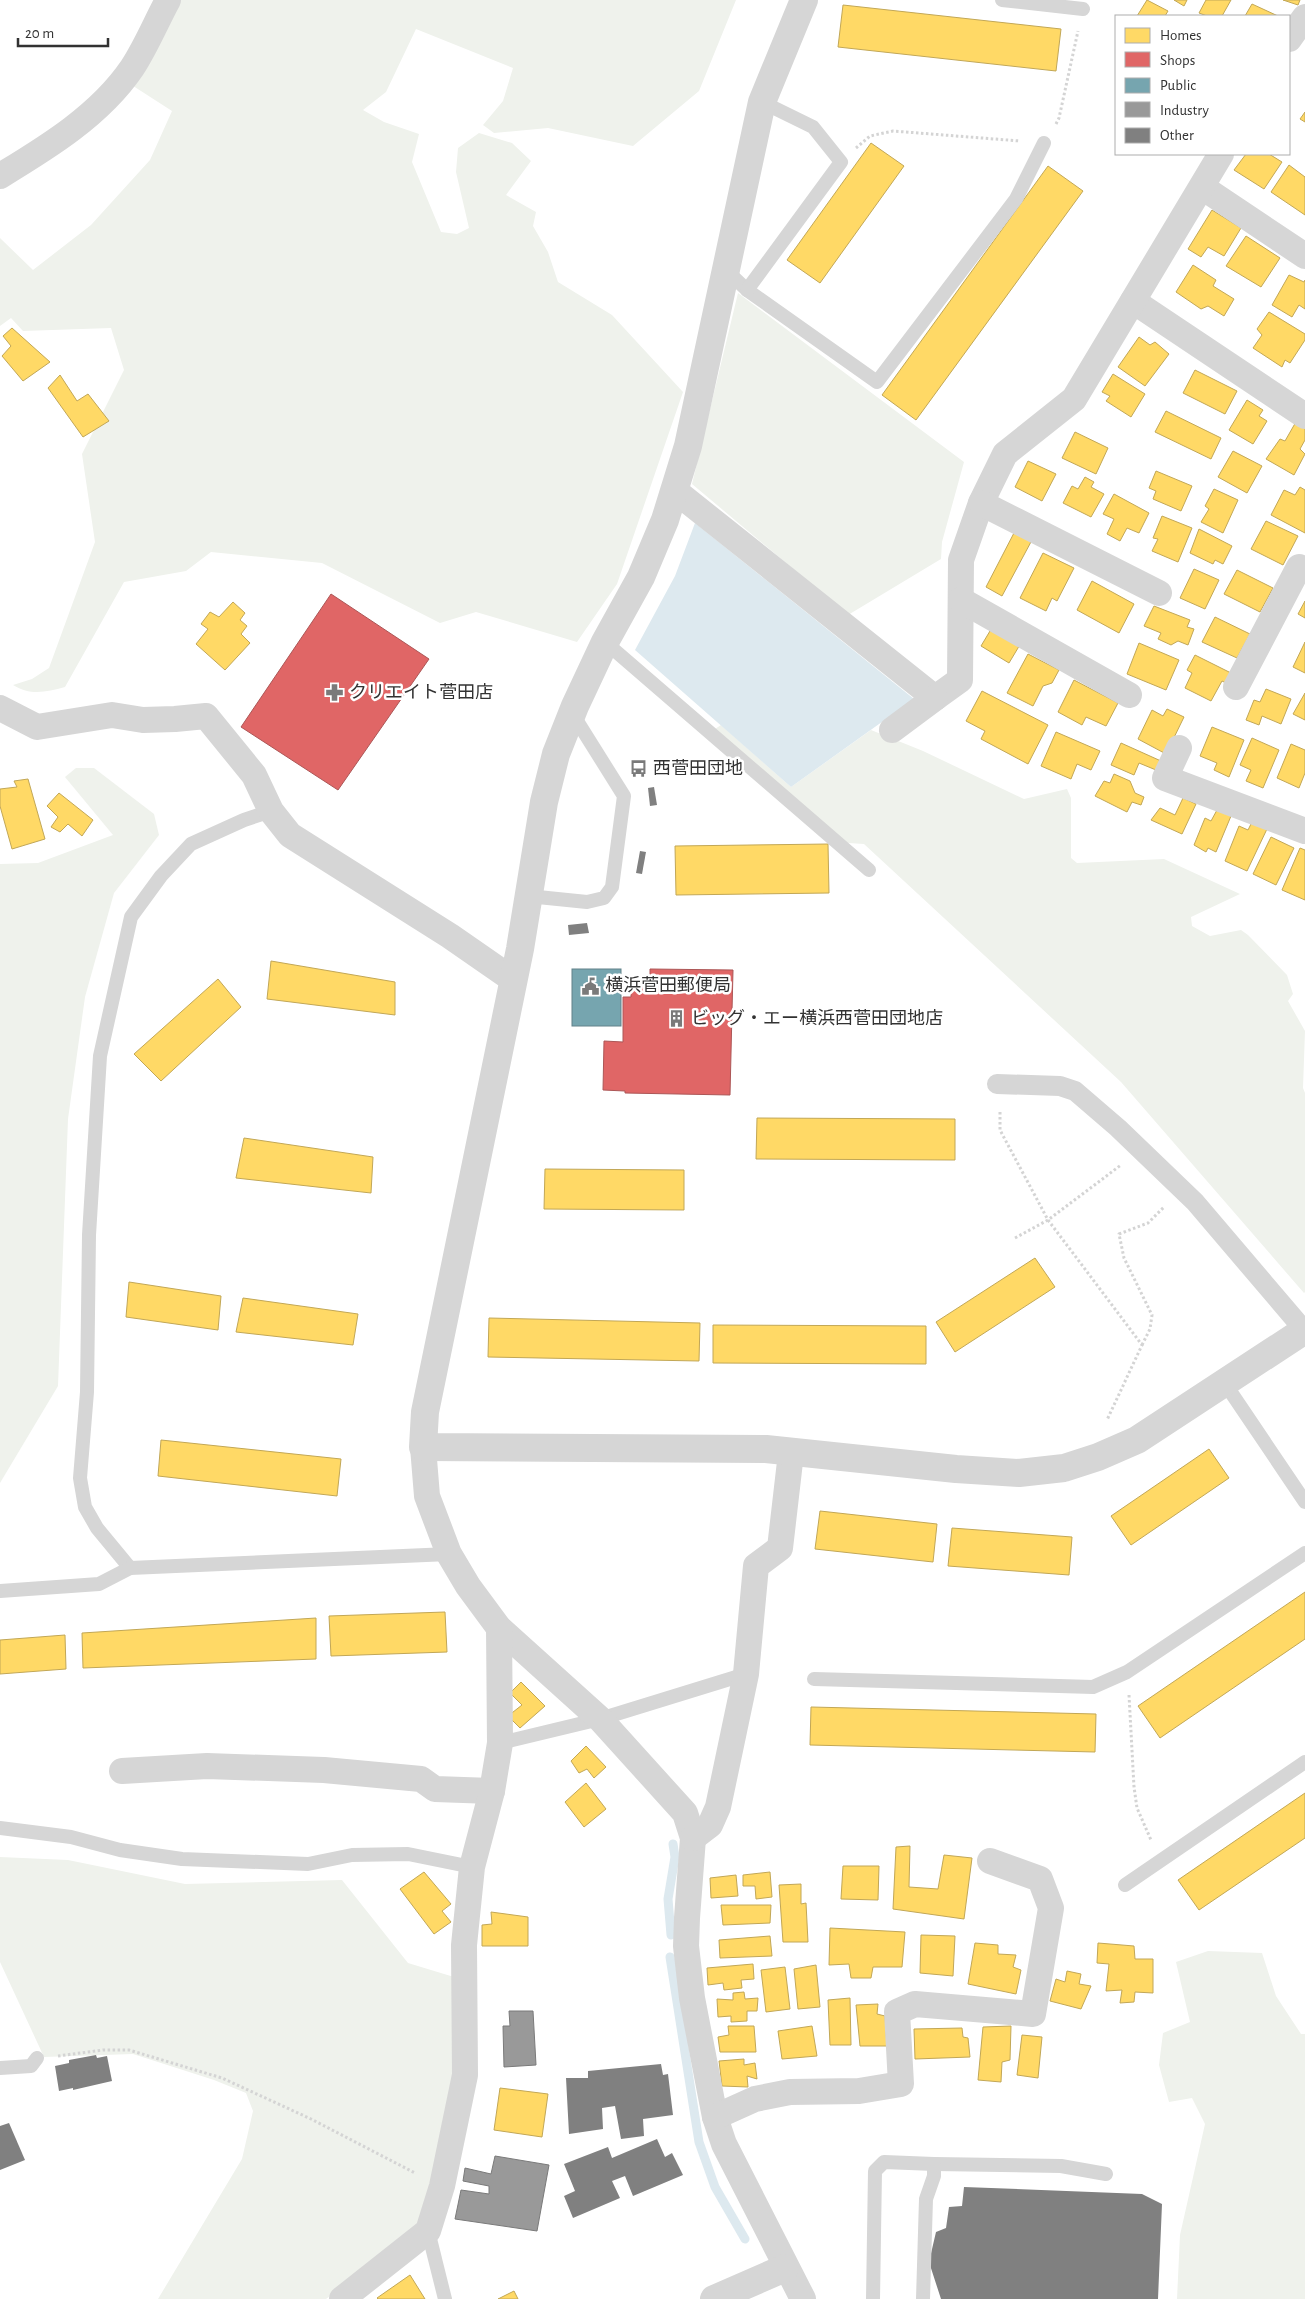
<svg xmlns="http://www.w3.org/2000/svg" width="1305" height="2299" font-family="'Alegreya Sans','Noto Sans JP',sans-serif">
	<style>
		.green { fill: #eff2ec }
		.water { fill: #dde9ef }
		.homes { fill: #ffd966; stroke: #c2a756 }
		.shops { fill: #e06666; stroke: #ac5656 }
		.public { fill: #76a5af; stroke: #62828a }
		.industry { fill: #999; stroke: #7a7a7a }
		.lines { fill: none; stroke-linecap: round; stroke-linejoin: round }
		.stream { stroke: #dde9ef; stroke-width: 9 }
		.building { fill: #808080 }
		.path { stroke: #d4d4d4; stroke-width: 3; stroke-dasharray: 2.5 2.5; stroke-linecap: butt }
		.service { stroke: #d6d6d6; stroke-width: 14 }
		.pedestrian { stroke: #d6d6d6; stroke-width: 20 }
		.minor { stroke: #d6d6d6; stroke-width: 26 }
		.tertiary { stroke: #d6d6d6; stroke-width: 28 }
		.labels { text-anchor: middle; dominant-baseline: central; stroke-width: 5; stroke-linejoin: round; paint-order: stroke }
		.poi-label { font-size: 18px; fill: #323232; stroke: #fff; text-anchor: start }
	</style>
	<rect width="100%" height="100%" fill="#fff"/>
	<g class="green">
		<path d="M174 0H736L699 91 633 146 548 128 494 133 483 125 503 101 513 68 416 29 386 92 363 110 384 122 419 134 412 162 441 232 457 234 469 228 456 172 458 148 479 133 512 143 531 161 506 195 536 212 533 226 548 252 558 282 612 315 683 392 617 584 577 642 476 612 440 623 322 563 211 552 186 571 124 582 65 687C46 692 31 696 13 685L32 679 49 668 95 542 82 454 124 370 111 328 23 331 11 318 0 326V238L33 270 91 225 150 160 172 111 127 82Z"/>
		<path d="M738 293 964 462 942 542 941 559 848 615 692 484Z"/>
		<path d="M721 725 791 787 871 730 923 751 1024 799 1067 789 1071 798V858L1077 863 1164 859 1240 894 1191 917 1192 926 1210 936 1241 930 1248 935 1287 975 1293 994 1288 1001 1305 1031 1303 1088 1305 1093V1292L1304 1293 1121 1082 864 844 848 843 835 845 715 729Z"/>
		<path d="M76 768H94L154 814 159 835 114 893 85 997 68 1119 58 1386 0 1483V864L38 863 113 835 65 777Z"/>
		<path d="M0 1857 68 1860 185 1884 342 1880 408 1963 454 1977 460 2074 417 2234 326 2299H158L242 2159 253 2111 246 2093 214 2080 133 2054 44 2057 0 1962Z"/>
		<path d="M1208 1951 1262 1953 1276 1996 1301 2034H1305V2299H1177L1180 2235 1205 2124 1192 2098 1169 2102 1159 2065 1163 2033 1190 2022 1176 1962Z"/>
	</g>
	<path class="water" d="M695 523 914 699 791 787 635 650 675 576Z"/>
	<g class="homes">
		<path d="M1147 0 1168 11 1165 16H1137Z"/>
		<path d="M1174 0H1187L1184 6Z"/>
		<path d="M1206 0H1231L1222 16H1207L1199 13Z"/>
		<path d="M1283 0H1300L1298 5Z"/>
		<path d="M1252 4 1278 16H1245Z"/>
		<path d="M843 5 1061 29 1056 71 838 47Z"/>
		<path d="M1305 112V122L1300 119Z"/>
		<path d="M871 143 904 166 820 283 787 260Z"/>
		<path d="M1246 154H1269L1282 162 1264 189 1234 170Z"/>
		<path d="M1289 165 1305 177V215L1271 192Z"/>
		<path d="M1048 166 1083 191 916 420 882 395Z"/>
		<path d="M1212 210 1241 228 1224 256 1208 247 1201 257 1188 249Z"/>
		<path d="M1246 236 1280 258 1261 287 1226 266Z"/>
		<path d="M1193 265 1216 280 1213 286 1234 299 1224 316 1208 306 1201 309 1176 292Z"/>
		<path d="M1289 275 1304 282 1305 280V309L1299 305 1292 317 1272 305Z"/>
		<path d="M1269 312 1305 334V340L1290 363 1285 360 1282 367 1253 348 1262 335 1257 329Z"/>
		<path d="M12 328 50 362 23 381 2 356 11 346 3 336Z"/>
		<path d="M1139 337 1150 345 1155 342 1169 354 1145 386 1118 367Z"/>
		<path d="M1195 370 1237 391 1225 414 1183 393Z"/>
		<path d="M1113 374 1145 394 1131 417 1106 401 1110 396 1102 392Z"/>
		<path d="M60 375 77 401 88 394 109 421 83 437 48 388Z"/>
		<path d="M1247 400 1263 410 1259 416 1267 421 1253 444 1229 430Z"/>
		<path d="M1166 411 1221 438 1211 459 1155 432Z"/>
		<path d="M1297 420 1305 425V440L1300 449 1305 454 1294 475 1266 459 1280 439 1285 441Z"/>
		<path d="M1075 432 1108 448 1096 474 1062 458Z"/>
		<path d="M1233 451 1262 466 1247 493 1218 477Z"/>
		<path d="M1028 461 1056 474 1042 501 1015 487Z"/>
		<path d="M1156 471 1192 486 1181 511 1153 499 1156 491 1149 488Z"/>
		<path d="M1085 477 1094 482 1091 487 1104 494 1091 517 1063 503 1072 486 1078 489Z"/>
		<path d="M1300 487 1305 490V533L1271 515 1284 490 1295 495Z"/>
		<path d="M1214 489 1238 500 1223 533 1201 522 1209 509 1205 506Z"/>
		<path d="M1114 494 1149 513 1139 533 1127 528 1120 541 1107 534 1114 519 1103 514Z"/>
		<path d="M1162 516 1192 528 1178 562 1152 551 1158 539 1153 538Z"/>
		<path d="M1266 521 1298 536 1283 565 1251 549Z"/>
		<path d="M1199 529 1232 546 1223 564 1215 560 1213 564 1190 553Z"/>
		<path d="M1015 531 1032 540 1002 596 986 587Z"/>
		<path d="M1043 553 1074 568 1057 601 1052 598 1046 611 1020 598Z"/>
		<path d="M1194 569 1219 580 1205 609 1180 598Z"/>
		<path d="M1237 570 1273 588 1260 612 1224 594Z"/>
		<path d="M1092 581 1134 604 1119 633 1077 610Z"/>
		<path d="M1305 601V618L1298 614Z"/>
		<path d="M233 602 245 613 240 620 247 626 241 634 250 643 225 670 196 644 208 629 201 624 210 612 219 617Z"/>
		<path d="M1154 606 1190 620 1187 627 1194 629 1188 645 1178 641 1171 645 1158 639 1161 633 1144 626Z"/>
		<path d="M1215 617 1250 634 1237 658 1202 642Z"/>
		<path d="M993 626 1021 643 1009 663 981 646Z"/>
		<path d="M1305 642V673L1293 667Z"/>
		<path d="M1139 643 1179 660 1166 690 1127 674Z"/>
		<path d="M1028 654 1059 670 1052 683 1043 686 1033 706 1007 693Z"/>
		<path d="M1195 655 1231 673 1226 683 1222 681 1211 701 1185 688 1192 673 1187 670Z"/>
		<path d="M1074 680 1118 703 1106 726 1086 717 1082 725 1058 712Z"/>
		<path d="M1266 689 1291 699 1281 724 1262 716 1259 725 1246 720 1254 700 1260 702Z"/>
		<path d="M982 691 1048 725 1028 764 981 739 985 731 966 721Z"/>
		<path d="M1305 693V720L1293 714Z"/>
		<path d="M1167 709 1184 717 1166 754 1138 739 1152 710 1163 716Z"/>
		<path d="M1212 727 1244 740 1229 777 1214 770 1217 763 1200 756Z"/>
		<path d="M1056 732 1100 751 1091 770 1077 764 1071 779 1041 766Z"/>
		<path d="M1252 738 1279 750 1263 788 1246 781 1251 770 1240 765Z"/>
		<path d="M1121 743 1161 761 1156 770 1139 763 1134 775 1111 765Z"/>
		<path d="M1291 744 1305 750V773L1299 788 1277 778Z"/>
		<path d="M1114 774 1130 781 1135 793 1144 797 1141 805 1132 802 1127 812 1095 796 1104 781 1110 783Z"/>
		<path d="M28 779 45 839 12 849 0 806V789L17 787 14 781Z"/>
		<path d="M59 793 93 820 82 836 68 824 60 832 51 827 58 817 47 806Z"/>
		<path d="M1183 798 1196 804 1182 834 1151 820 1160 808 1175 815Z"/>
		<path d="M1217 810 1231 816 1216 852 1208 848 1206 852 1194 845 1205 818 1211 821Z"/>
		<path d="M1252 822 1267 829 1247 871 1225 861 1239 826 1248 830Z"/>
		<path d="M1271 837 1294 848 1276 885 1253 874Z"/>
		<path d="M828 844 829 893 676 895 675 846Z"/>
		<path d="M1300 848 1305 850V900L1282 890Z"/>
		<path d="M271 961 395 982V1015L267 999Z"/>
		<path d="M218 979 241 1007 161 1081 134 1054Z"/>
		<path d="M757 1118 955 1119V1160L756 1159Z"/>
		<path d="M244 1138 373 1157 371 1193 236 1178Z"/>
		<path d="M545 1169 684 1170V1210L544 1209Z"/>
		<path d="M1035 1258 1055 1287 955 1352 936 1322Z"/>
		<path d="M129 1282 221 1296 218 1330 126 1317Z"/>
		<path d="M243 1298 358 1314 353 1345 236 1332Z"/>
		<path d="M489 1318 700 1323 699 1361 488 1357Z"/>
		<path d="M713 1325 926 1326V1364L713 1363Z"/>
		<path d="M161 1440 341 1459 337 1496 158 1476Z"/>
		<path d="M1209 1449 1229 1478 1131 1545 1111 1516Z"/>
		<path d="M820 1511 937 1524 933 1562 815 1549Z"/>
		<path d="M952 1528 1072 1537 1069 1575 948 1566Z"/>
		<path d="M1305 1592V1639L1160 1738 1138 1706Z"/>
		<path d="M445 1612 447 1652 331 1656 329 1616Z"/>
		<path d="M316 1618V1659L83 1668 82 1633Z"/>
		<path d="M65 1635 66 1669 0 1674V1640Z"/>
		<path d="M521 1682 545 1706 520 1728 508 1716 522 1705 510 1693Z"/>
		<path d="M811 1707 1096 1714 1095 1752 810 1745Z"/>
		<path d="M586 1746 606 1767 594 1778 587 1769 579 1773 571 1761Z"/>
		<path d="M586 1783 606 1809 584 1827 565 1802Z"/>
		<path d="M1305 1793V1838L1199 1910 1178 1880Z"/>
		<path d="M910 1846 909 1887 938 1889 944 1855 972 1858 964 1919 893 1909 896 1847Z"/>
		<path d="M843 1866H879L878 1900 841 1899Z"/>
		<path d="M424 1872 451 1904 442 1911 451 1922 434 1934 400 1889Z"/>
		<path d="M770 1872 772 1897 756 1899 755 1886H743V1875Z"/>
		<path d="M736 1875 738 1896 711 1898 710 1878Z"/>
		<path d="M801 1884V1904L806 1903 808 1942H783L779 1885Z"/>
		<path d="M721 1905H771L770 1923 723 1925Z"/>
		<path d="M491 1912 528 1917V1946H482V1925L492 1924Z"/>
		<path d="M830 1928 905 1932 902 1967H873L871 1978H851L849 1964 829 1965Z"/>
		<path d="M921 1935 955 1936 953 1976 920 1973Z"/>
		<path d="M770 1936 772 1956 720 1958 719 1940Z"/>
		<path d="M975 1943 998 1945V1954L1016 1955 1013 1967 1021 1970 1016 1994 968 1984Z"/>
		<path d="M1098 1943 1134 1946 1135 1959H1153V1993L1135 1992 1134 2002 1120 2003 1122 1990 1106 1991 1109 1964 1097 1963Z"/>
		<path d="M753 1964 754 1979 741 1980 742 1988 724 1990 723 1983 708 1985 707 1968Z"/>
		<path d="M816 1965 820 2007 798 2009 794 1969Z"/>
		<path d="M785 1967 790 2009 766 2012 761 1970Z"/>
		<path d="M1067 1971 1081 1974 1079 1984 1091 1986 1081 2009 1050 2001 1056 1979 1065 1982Z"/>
		<path d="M744 1992 745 1999 758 1998 757 2011H747V2021L731 2022V2016L718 2017 717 1999 733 2000V1993Z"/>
		<path d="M850 1998 851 2045H830L828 2000Z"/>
		<path d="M878 2004 877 2014 885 2016 887 2046H860L856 2005Z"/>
		<path d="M728 2026H754L756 2052H720L718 2037 729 2035Z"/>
		<path d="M812 2026 817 2056 782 2059 778 2031Z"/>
		<path d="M1011 2026 1010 2060 1002 2062 1001 2082 978 2080 983 2027Z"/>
		<path d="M962 2028 963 2037 968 2038 970 2057 915 2059 914 2029Z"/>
		<path d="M1022 2035 1042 2037 1038 2078 1017 2075Z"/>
		<path d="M744 2059V2065L755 2063 757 2079 747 2076 748 2087 722 2086 719 2061Z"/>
		<path d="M500 2088 548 2094 542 2137 494 2130Z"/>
		<path d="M410 2275 425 2299H378L377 2298Z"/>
		<path d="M514 2291 518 2299H498Z"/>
	</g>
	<g class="shops">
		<path d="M331 594 429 659 338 790 241 727Z"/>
		<path d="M650 969 733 970 730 1095 625 1093V1091L603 1090 604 1041 623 1042V997H631V976H650Z"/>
	</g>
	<rect class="public" x="572" y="969" width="49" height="57"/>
	<g class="industry">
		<path d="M509 2011H533L536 2065 504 2067 503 2026H510Z"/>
		<path d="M495 2156 549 2165 537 2231 455 2219 461 2190 489 2194V2186L463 2181 465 2168 491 2174Z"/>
	</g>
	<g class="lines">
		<g class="stream">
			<path d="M671 1935 668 1899 675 1857 673 1844"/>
			<path d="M670 1957 699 2142 715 2187 745 2239"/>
		</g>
	</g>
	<g class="building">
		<path d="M654 787 657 805 650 806 648 788Z"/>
		<path d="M640 851 646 852 642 874 636 873Z"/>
		<path d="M587 923 589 933 569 935 568 925Z"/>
		<path d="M96 2055 97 2058 107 2056 112 2081 73 2090V2088L59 2091 55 2066 69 2063V2060Z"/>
		<path d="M661 2064 663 2075 668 2074 673 2115 643 2119 644 2136 621 2139 615 2106 602 2108 603 2129 569 2134 566 2078H588V2071Z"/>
		<path d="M9 2123 25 2160 0 2170V2126Z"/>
		<path d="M657 2139 665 2157 672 2153 683 2175 633 2196 625 2176 612 2181 620 2198 573 2218 564 2196 575 2191 564 2164 608 2147 612 2158Z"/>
		<path d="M964 2187 1142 2194 1162 2204 1158 2299H941L929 2262 936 2232 946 2228 949 2207 962 2206Z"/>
	</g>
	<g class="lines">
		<g class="path">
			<path d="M1056 124 1059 118 1078 31"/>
			<path d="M856 148 870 136 893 131 1020 141"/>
			<path d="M1000 1112V1130L1048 1220 1142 1345 1107 1420"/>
			<path d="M1015 1238 1048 1220 1121 1165"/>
			<path d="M1142 1345 1150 1329 1152 1315 1124 1258 1119 1234 1148 1223 1164 1207"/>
			<path d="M1129 1695 1134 1787 1137 1808 1151 1840"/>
			<path d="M58 2056 103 2050H129L222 2078 311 2119 415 2173"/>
		</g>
		<g class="service">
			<path d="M1002 0 1083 9"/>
			<path d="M727 271 747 290 877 382 1016 199 1044 143"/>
			<path d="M747 290 841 162 813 127 762 102"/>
			<path d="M605 642 869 870"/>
			<path d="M528 896 587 902 604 898 612 887 624 796 572 713"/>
			<path d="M1224 1382 1305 1502"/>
			<path d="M130 1568 97 1528 85 1507 80 1478 87 1392 89 1235 100 1056 131 917 161 876 191 844 244 820 271 811"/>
			<path d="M0 1591 99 1584 130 1568 449 1554"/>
			<path d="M814 1679 1093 1687 1127 1672 1305 1553"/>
			<path d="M500 1743 600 1719 746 1674"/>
			<path d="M0 1828 71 1837 120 1850 182 1859 308 1864 352 1855 408 1854 472 1867"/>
			<path d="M1125 1885 1305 1762"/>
			<path d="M0 2068 31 2066 37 2058"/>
			<path d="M934 2164 1061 2166 1106 2174"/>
			<path d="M428 2231 445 2299"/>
			<path d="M873 2299 875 2171 884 2162 934 2164V2176L926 2199 923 2299"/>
		</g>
		<path class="pedestrian" d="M997 1084 1060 1086 1075 1091 1118 1128 1195 1202 1304 1330"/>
		<g class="minor">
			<path d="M1289 39 1305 17"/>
			<path d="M0 176C48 147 100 115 132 68 146 47 156 22 168 0"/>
			<path d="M1202 187 1305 256"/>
			<path d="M1133 301 1305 416"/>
			<path d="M674 490 935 698 960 680 961 560 981 503 1005 454 1074 399 1221 154"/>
			<path d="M981 503 1159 593"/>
			<path d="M961 600 1129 695"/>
			<path d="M1236 687 1299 567 1305 570"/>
			<path d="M0 708 37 727 112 715 143 720 175 719 206 716 254 775 271 811 290 835 450 936 512 979"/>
			<path d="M892 730 935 698"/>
			<path d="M1179 748 1165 778 1305 831"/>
			<path d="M423 1447 427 1496 449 1554 468 1586 499 1628 600 1719 685 1813 693 1838 687 1918 686 1946 692 1998 715 2117 724 2144 803 2299"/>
			<path d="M122 1771 207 1766 324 1770 421 1779 435 1789 492 1791"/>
			<path d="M693 1838 710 1825 718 1807 746 1674 756 1566 780 1548 791 1453"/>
			<path d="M715 2117 755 2099 790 2092 859 2091 901 2084 897 2012 915 2004 1033 2014 1051 1908 1040 1879 990 1861"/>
			<path d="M342 2299 428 2231 442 2186 465 2075 464 1945 472 1867 492 1791 500 1743 499 1628"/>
		</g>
		<g class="tertiary">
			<path d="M804 0 762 102 688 446 665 520 641 577 605 642 575 706 556 754 544 802 520 949 425 1412 423 1447 766 1449 956 1469 1019 1473 1064 1468 1098 1457 1137 1440 1305 1330"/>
			<path d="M714 2299 785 2268"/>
		</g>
	</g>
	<defs>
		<symbol id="pharmacy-bare" viewBox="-9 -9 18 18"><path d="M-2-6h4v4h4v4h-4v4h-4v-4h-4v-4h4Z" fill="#7a7a7a" stroke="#fff" stroke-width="2.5" paint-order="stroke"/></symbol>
		<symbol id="bus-bare" viewBox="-9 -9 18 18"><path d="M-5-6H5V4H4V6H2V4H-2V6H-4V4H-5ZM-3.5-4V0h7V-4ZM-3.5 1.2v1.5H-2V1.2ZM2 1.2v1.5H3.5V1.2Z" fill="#7a7a7a" stroke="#fff" stroke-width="2.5" paint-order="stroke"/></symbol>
		<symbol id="civic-bare" viewBox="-9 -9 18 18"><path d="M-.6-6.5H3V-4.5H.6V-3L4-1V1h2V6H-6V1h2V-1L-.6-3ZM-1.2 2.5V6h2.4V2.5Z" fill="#7a7a7a" stroke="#fff" stroke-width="2.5" paint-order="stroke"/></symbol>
		<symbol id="building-bare" viewBox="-9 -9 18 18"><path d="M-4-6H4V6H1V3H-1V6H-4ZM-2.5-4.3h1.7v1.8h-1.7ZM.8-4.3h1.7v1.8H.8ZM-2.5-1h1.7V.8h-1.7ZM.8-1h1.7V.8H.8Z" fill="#7a7a7a" stroke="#fff" stroke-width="2.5" paint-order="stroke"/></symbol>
	</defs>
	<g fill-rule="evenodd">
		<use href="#pharmacy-bare" x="322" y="680" width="25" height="25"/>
		<use href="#bus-bare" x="626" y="756" width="25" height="25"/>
		<use href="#civic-bare" x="578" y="974" width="25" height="25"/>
		<use href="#building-bare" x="664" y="1006" width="25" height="25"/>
	</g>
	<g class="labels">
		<g class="poi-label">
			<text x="349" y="693">クリエイト菅田店</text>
			<text x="653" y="769">西菅田団地</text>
			<text x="605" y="986">横浜菅田郵便局</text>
			<text x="691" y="1019">ビッグ・エー横浜西菅田団地店</text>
		</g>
	</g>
	<rect x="1115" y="15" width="175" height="140" fill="#ffffff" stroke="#adadad"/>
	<rect x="1125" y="28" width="25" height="15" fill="#ffd966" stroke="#adadad"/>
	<text x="1160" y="40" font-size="15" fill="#323232">Homes</text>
	<rect x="1125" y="52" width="25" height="15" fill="#e06666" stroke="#adadad"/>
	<text x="1160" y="65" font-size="15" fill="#323232">Shops</text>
	<rect x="1125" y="78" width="25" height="15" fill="#76a5af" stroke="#adadad"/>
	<text x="1160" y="90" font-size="15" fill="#323232">Public</text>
	<rect x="1125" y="102" width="25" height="15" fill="#999999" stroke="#adadad"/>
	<text x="1160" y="115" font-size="15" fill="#323232">Industry</text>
	<rect x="1125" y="128" width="25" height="15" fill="#808080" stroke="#adadad"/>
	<text x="1160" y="140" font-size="15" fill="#323232">Other</text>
	<path d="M18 38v8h90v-8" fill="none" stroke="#323232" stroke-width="2.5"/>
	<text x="25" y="38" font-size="15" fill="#323232" stroke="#ffffff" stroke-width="4" paint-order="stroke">20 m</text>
</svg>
